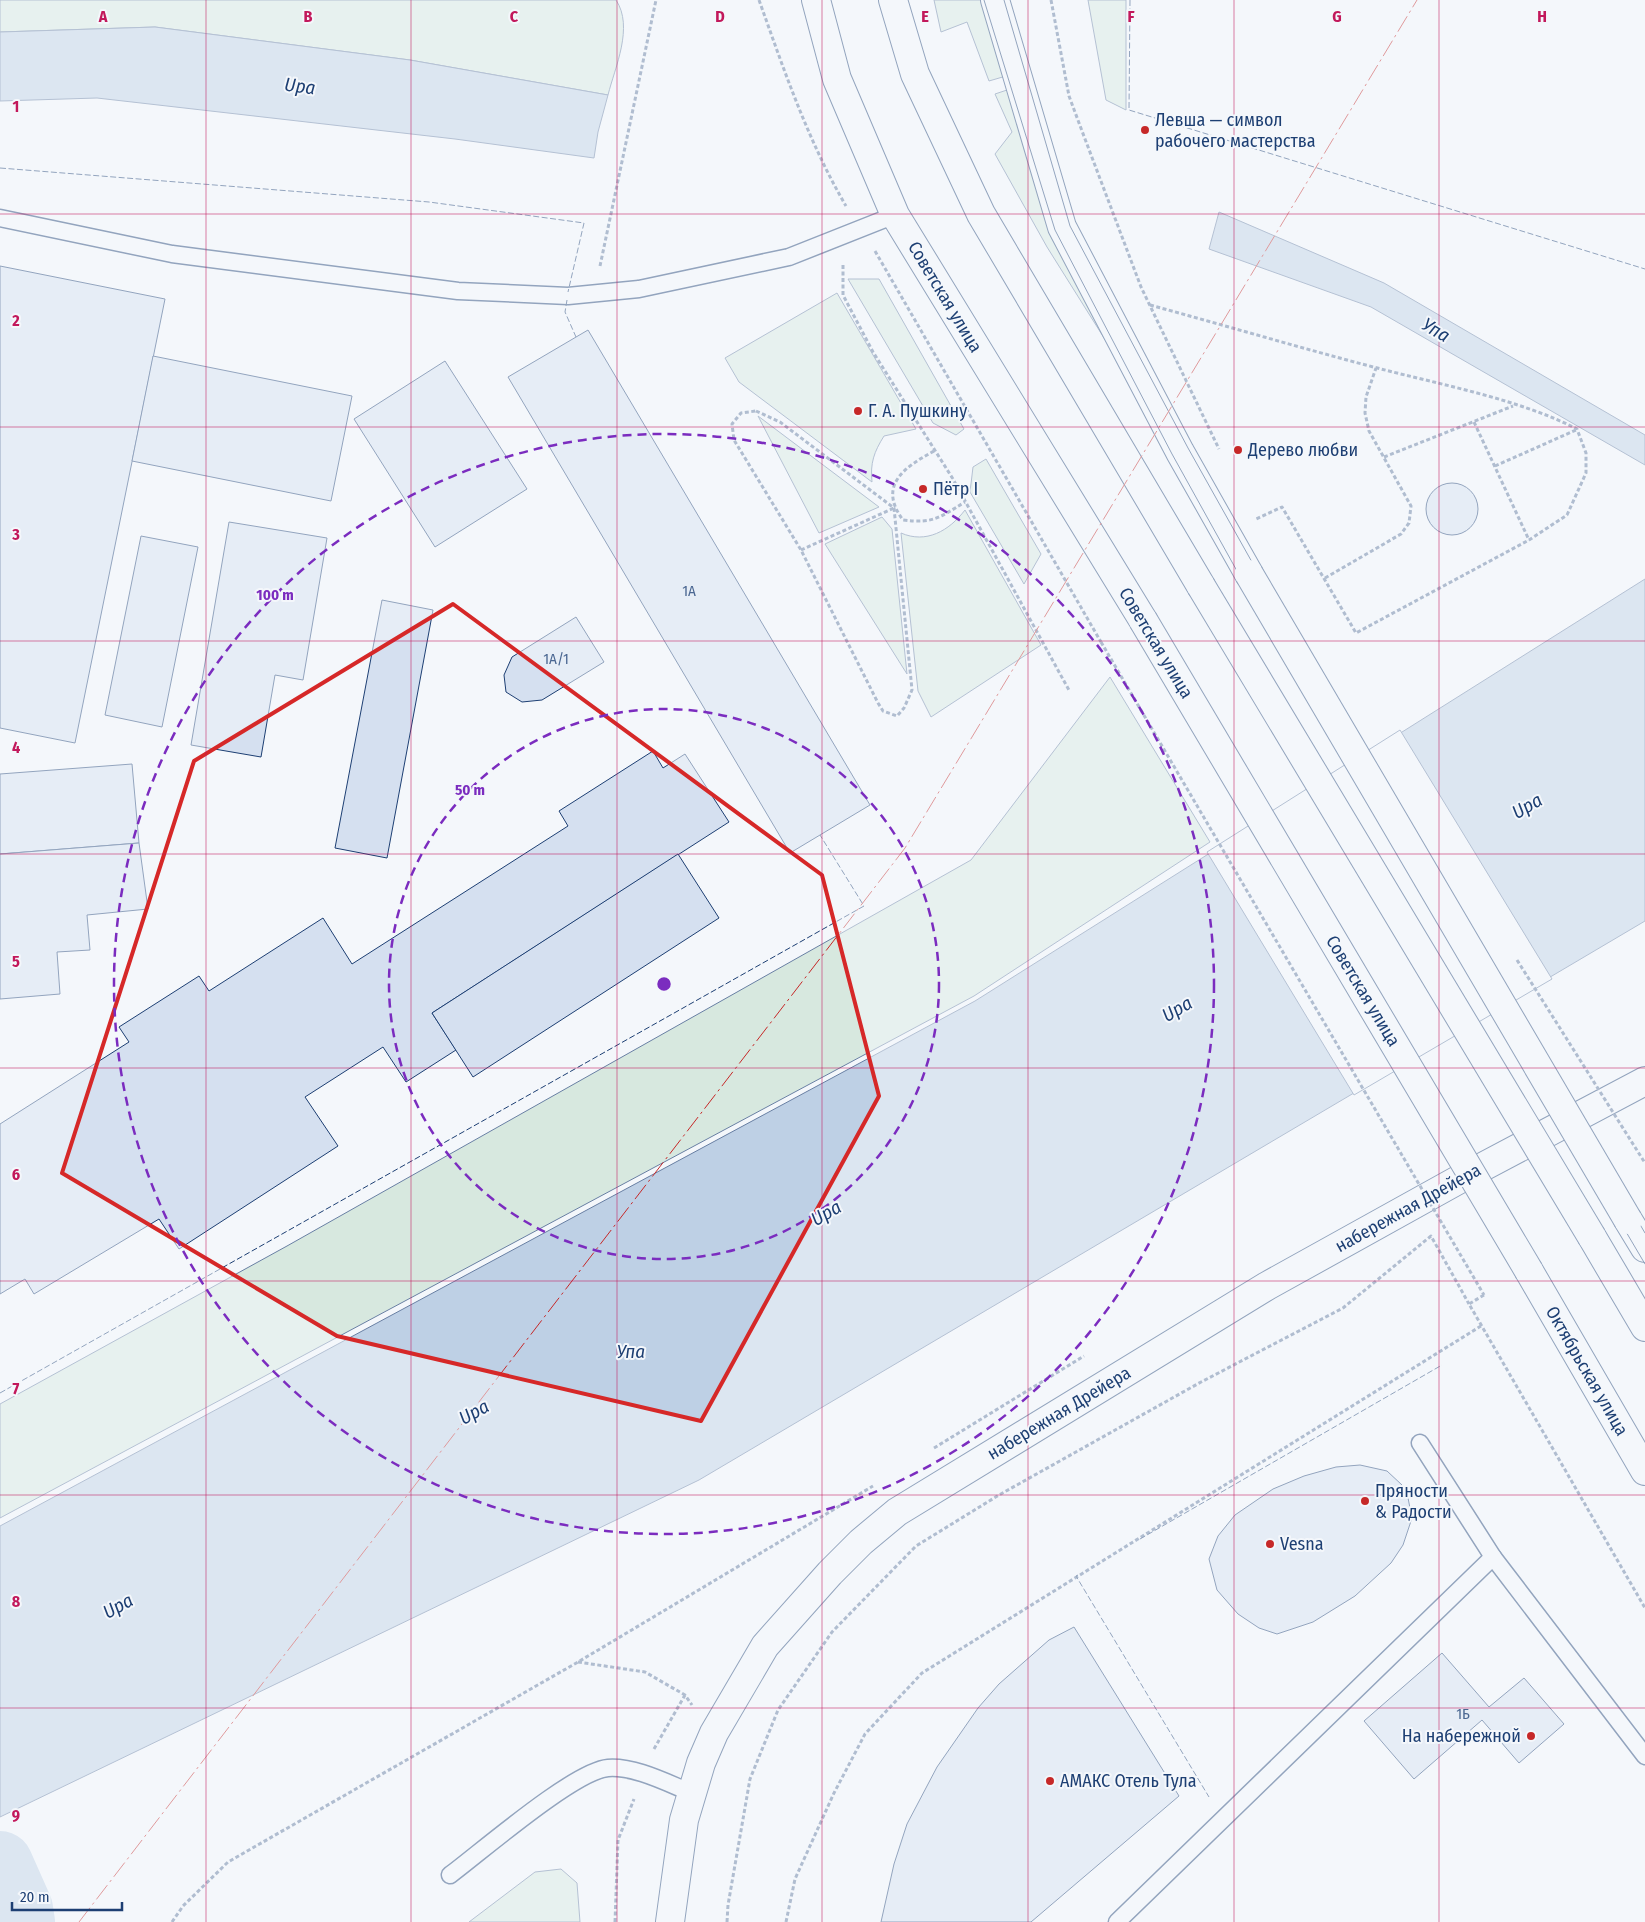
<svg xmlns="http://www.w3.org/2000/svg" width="1645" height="1922" font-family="'Fira Sans Condensed',sans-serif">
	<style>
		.green { fill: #d7e8df; stroke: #687fa3 }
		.water { fill: #bed0e5; stroke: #687fa3 }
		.pier { fill: #f4f7fb; stroke: #687fa3 }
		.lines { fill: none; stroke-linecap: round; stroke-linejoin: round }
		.river { stroke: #bed0e5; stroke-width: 66 }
		.building { fill: #d5e0f0; stroke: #1d3f73 }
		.lane-casing { stroke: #1d3f73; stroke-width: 19 }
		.street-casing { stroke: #1d3f73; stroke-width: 30 }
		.secondary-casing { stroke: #1d3f73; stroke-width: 30 }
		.primary-casing { stroke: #1d3f73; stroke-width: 30 }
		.path { stroke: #5e769c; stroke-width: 3; stroke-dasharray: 4 2.5; stroke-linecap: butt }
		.lane { stroke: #f4f7fb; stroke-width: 16 }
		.street { stroke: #f4f7fb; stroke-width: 28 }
		.secondary { stroke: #f4f7fb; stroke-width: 28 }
		.primary { stroke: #f4f7fb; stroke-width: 28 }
		.tram { stroke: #1d3f73; stroke-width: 1 }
		.street-bridge-casing { stroke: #1d3f73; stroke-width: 30; stroke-linecap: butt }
		.primary-bridge-casing { stroke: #1d3f73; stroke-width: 30; stroke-linecap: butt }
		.path-bridge { stroke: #5e769c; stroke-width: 3; stroke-dasharray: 4 2.5; stroke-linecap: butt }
		.street-bridge { stroke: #f4f7fb; stroke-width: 28 }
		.primary-bridge { stroke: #f4f7fb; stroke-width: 28 }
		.fence { stroke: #1d3f73; stroke-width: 1; stroke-dasharray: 6 2.5; stroke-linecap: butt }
		.power { stroke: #c62828; stroke-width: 1; stroke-dasharray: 18 4 2.5 4; stroke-linecap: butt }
		.marked { fill: none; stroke: #d62828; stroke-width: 4; stroke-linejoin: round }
		.grid { fill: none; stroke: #c2185b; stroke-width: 1; stroke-opacity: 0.55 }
		.ring { fill: none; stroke: #7b2cbf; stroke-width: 2.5; stroke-dasharray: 9 6 }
		.poi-dot { fill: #c62828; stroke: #f4f7fb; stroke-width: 2 }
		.labels { text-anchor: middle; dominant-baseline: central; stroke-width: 4; stroke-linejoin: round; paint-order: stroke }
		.number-label { font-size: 15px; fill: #4b6792 }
		.poi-label { font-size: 18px; fill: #1d3f73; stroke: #f4f7fb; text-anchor: start }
		.street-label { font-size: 18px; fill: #1d3f73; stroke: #f4f7fb }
		.water-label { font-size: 19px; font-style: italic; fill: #1d3f73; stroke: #f4f7fb }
		.grid-label { font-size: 16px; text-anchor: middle; font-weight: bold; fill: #c2185b; stroke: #f4f7fb; stroke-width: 4; stroke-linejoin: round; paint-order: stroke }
		.centre { fill: #7b2cbf; stroke: #f4f7fb; stroke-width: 2.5 }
		.ring-label { font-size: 15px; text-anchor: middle; font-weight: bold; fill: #7b2cbf; stroke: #f4f7fb; stroke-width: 4; stroke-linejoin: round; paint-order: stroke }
	</style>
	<rect width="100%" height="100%" fill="#f4f7fb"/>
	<g class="green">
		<path d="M0 0H616C634 27 615 67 608 95L410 60 155 27 0 32Z"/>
		<path d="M934 0H982L1006 76 989 81 967 22 941 32Z"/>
		<path d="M1088 0H1126V110L1106 100Z"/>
		<path d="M1010 89 1126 373 1047 247 995 154 1012 132 995 94Z"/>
		<path d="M848 279H879L964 429 956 435 933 423Z"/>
		<path d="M837 293 916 429 884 436C874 452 870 463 872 482L739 382 725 358Z"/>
		<path d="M758 416 879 507 819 533Z"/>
		<path d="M986 459 1041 554 1024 584 970 492 973 467Z"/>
		<path d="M965 510 1041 645 931 717 918 691 901 533C926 544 949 531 965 510Z"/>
		<path d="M882 517 892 529 907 674 825 544Z"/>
		<path d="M1110 677 1210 842 974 996 0 1518V1404L287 1246 971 860Z"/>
		<path d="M561 1869 577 1883 580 1922H469L535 1872Z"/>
	</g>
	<g class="water">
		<path d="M155 27 410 60 608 95 598 132 594 158 455 139 97 98 0 101V32Z"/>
		<path d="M1219 212 1384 283 1645 435V465L1371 307 1209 249Z"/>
		<path d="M1645 579V921L699 1480 0 1817V1526L975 1001Z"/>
	</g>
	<path class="pier" d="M1400 730 1552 979 1354 1095 1207 852Z"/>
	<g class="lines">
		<path class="river" d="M0 1864 20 1909 22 1922"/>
	</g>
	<g class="building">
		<path d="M0 266 165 299 75 743 0 728Z"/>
		<path d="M588 330 870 805 790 853 508 377Z"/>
		<path d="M153 356 352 396 331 501 132 461Z"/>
		<path d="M445 361 527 489 435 547 354 419Z"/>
		<circle cx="1452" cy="509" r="26"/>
		<path d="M229 522 327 538 303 680 275 675 261 757 191 745Z"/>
		<path d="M141 536 198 547 162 727 105 715Z"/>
		<path d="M382 600 433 610 387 858 335 848Z"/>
		<path d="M576 617 604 662 542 700 522 702 506 692 504 675 512 657Z"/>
		<path d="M653 751 663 768 685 754 729 822 432 1013 456 1050 406 1082 383 1047 305 1097 338 1146 179 1249 159 1219 34 1294 25 1279 0 1294V1124L129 1042 119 1027 199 976 209 991 323 918 352 964 568 826 559 811Z"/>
		<path d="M132 764 139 843 0 854V774Z"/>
		<path d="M139 843 148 909 87 915 90 950 57 952 60 994 0 999V854Z"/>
		<path d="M678 854 719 918 473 1077 432 1013Z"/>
		<path d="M1360 1465 1387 1471 1402 1485 1408 1498 1412 1518 1403 1545 1391 1563 1355 1596 1313 1622 1277 1634 1259 1628 1238 1614 1217 1590 1209 1559 1218 1536 1235 1515 1273 1489 1304 1476 1336 1467Z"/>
		<path d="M1074 1627 1179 1796 1031 1922H881L894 1864 907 1824 937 1767 978 1708 999 1684 1049 1640Z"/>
		<path d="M1442 1653 1489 1707 1524 1678 1564 1724 1519 1763 1482 1720 1414 1779 1364 1721Z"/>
	</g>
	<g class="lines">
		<defs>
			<g id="lane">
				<path d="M0 218 172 254 458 291 568 296 639 289 789 257 895 215"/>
				<path d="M1420 1443 1493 1557"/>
				<path d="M450 1875C481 1852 574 1771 608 1768 635 1766 667 1783 692 1793"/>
				<path d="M1117 1922 1493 1557 1645 1756"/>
			</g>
			<g id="street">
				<path d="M995 0 1062 227 1180 452 1249 574"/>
				<path d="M1628 1220 1645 1248"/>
			</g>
			<path id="secondary" d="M670 1922 684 1820 701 1763 714 1733 765 1646 830 1573 861 1542 897 1512 1267 1286 1458 1180 1645 1081"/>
			<g id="primary">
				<path d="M816 0 837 79 895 215 1143 620"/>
				<path d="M893 0 915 74 981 214 1201 586"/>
				<path d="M1592 1237 1645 1327"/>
				<path d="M1529 1271 1645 1471"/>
			</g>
		</defs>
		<use href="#lane" class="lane-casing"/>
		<use href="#street" class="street-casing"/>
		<use href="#secondary" class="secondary-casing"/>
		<use href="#primary" class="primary-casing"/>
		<g class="path">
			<path d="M759 0C784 70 808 141 846 206"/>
			<path d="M1051 0 1069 96 1082 131 1141 287 1219 449"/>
			<path d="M875 251 1101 642"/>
			<path d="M843 265V295L873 352 953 479 1070 692"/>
			<path d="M600 266 656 0"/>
			<path d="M1150 305C1227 326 1304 349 1381 369 1443 385 1521 400 1577 429L1586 453V473L1567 515 1529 540 1356 633 1282 507 1256 519"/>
			<path d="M756 411 780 422 894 508 912 690 904 708 897 716 883 711 878 703 801 550 734 440 732 424 741 413Z"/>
			<path d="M1474 422 1529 540"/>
			<path d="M934 451C905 467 877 485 903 520 934 524 940 517 965 502"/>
			<path d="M1384 457 1513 406"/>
			<path d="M1495 466 1576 430"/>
			<path d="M801 550 894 508"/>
			<path d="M1325 578 1401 534 1409 523 1411 506 1369 431 1365 413 1366 397 1376 368"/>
			<path d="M1484 1295 1469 1304 1645 1608"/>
			<path d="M934 1448 1084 1356"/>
			<path d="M578 1662 645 1672 685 1695 692 1705"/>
			<path d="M654 1749 685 1695"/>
			<path d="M172 1922 183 1906 228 1862 578 1662 873 1486"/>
			<path d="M615 1922 618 1840 634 1799"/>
			<path d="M727 1922 728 1905 750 1779 778 1710 832 1632 916 1546 999 1495 1201 1382 1343 1308 1431 1236 1469 1304"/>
			<path d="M786 1922 795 1879 834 1793 865 1734 922 1673 1481 1326"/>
		</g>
		<use href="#lane" class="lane"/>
		<use href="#street" class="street"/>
		<use href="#secondary" class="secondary"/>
		<use href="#primary" class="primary"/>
		<g class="tram">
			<path d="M984 0 1055 230 1172 454 1242 580 1645 1264"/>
			<path d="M1004 0 1070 226 1188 448 1257 571 1645 1233"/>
		</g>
		<defs>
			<path id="street-bridge" d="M1249 574 1628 1220"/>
			<g id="primary-bridge">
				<path d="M1201 586 1592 1237"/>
				<path d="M1143 620 1529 1271"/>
			</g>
		</defs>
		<use href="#street-bridge" class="street-bridge-casing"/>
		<use href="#primary-bridge" class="primary-bridge-casing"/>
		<g class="path-bridge">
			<path d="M1101 642 1484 1295"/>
			<path d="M1517 960 1645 1163"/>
		</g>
		<use href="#street-bridge" class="street-bridge"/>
		<use href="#primary-bridge" class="primary-bridge"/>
		<g class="fence">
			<path d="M1130 0 1129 110 1645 269"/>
			<path d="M0 168 429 202 584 223 568 292"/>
			<path d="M567 300 565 312 576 337"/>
			<path d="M0 1393 864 906 820 835"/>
			<path d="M1140 1539 1442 1365"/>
			<path d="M1078 1575 1076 1576 1209 1797"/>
		</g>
		<path class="power" d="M79 1922 905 848 1417 0"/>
	</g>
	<path d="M0 0H1645V1922H0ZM453 604 822 875 879 1096 701 1421 337 1336 62 1173 194 761Z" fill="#f4f7fb" fill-opacity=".55" fill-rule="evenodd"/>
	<path class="marked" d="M453 604 822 875 879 1096 701 1421 337 1336 62 1173 194 761Z"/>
	<path class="grid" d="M206 0V1922M411 0V1922M617 0V1922M822 0V1922M1028 0V1922M1234 0V1922M1439 0V1922M0 214H1645M0 427H1645M0 641H1645M0 854H1645M0 1068H1645M0 1281H1645M0 1495H1645M0 1708H1645"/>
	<g class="ring">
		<circle cx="664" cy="984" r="275"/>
		<circle cx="664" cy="984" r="550"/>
	</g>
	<g class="poi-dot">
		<circle cx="1145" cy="130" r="5"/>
		<circle cx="858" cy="411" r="5"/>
		<circle cx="1238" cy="450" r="5"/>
		<circle cx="923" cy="489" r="5"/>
		<circle cx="1365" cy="1501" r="5"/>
		<circle cx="1270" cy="1544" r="5"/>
		<circle cx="1531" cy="1736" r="5"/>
		<circle cx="1050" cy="1781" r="5"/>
	</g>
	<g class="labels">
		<g class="number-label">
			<text x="689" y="591">1А</text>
			<text x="556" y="659">1А/1</text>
			<text x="1463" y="1714">1Б</text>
		</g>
		<g class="poi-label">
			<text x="1155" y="120">Левша — символ<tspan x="1155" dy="21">рабочего мастерства</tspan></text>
			<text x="868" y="411">Г. А. Пушкину</text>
			<text x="1248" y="450">Дерево любви</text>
			<text x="933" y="489">Пётр I</text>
			<text x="1375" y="1491">Пряности<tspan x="1375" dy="21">&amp; Радости</tspan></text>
			<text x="1280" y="1544">Vesna</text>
			<text x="1521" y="1736" text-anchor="end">На набережной</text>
			<text x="1060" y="1781">АМАКС Отель Тула</text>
		</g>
		<g class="street-label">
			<text transform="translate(945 297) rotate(59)">Советская улица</text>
			<text transform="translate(1156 643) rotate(59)">Советская улица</text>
			<text transform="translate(1363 991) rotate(59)">Советская улица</text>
			<text transform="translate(1408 1208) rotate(-29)">набережная Дрейера</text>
			<text transform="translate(1587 1371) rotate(60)">Октябрьская улица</text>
			<text transform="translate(1059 1413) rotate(-31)">набережная Дрейера</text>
		</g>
		<g class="water-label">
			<text transform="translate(300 86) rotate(7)">Upa</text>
			<text transform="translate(1436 330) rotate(31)">Упа</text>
			<text transform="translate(1527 806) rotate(-30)">Upa</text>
			<text transform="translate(1177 1009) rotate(-30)">Upa</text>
			<text transform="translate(826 1213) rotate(-30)">Upa</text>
			<text x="631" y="1351">Упа</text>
			<text transform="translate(474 1412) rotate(-29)">Upa</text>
			<text transform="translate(118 1606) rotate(-29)">Upa</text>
		</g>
	</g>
	<g class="grid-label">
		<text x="103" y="22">A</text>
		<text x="308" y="22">B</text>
		<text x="514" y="22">C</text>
		<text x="720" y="22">D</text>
		<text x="925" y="22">E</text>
		<text x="1131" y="22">F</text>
		<text x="1337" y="22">G</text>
		<text x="1542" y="22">H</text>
		<text x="16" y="112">1</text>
		<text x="16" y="326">2</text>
		<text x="16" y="540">3</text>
		<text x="16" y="753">4</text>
		<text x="16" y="967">5</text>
		<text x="16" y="1180">6</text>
		<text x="16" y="1394">7</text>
		<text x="16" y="1607">8</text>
		<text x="16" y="1821">9</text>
	</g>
	<circle cx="664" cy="984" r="8" class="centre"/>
	<g class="ring-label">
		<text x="275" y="600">100 m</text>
		<text x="470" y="795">50 m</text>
	</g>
	<path d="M12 1902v8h110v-8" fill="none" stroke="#1d3f73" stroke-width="2.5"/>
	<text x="20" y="1902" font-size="15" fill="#1d3f73" stroke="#f4f7fb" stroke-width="4" paint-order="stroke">20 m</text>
</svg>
